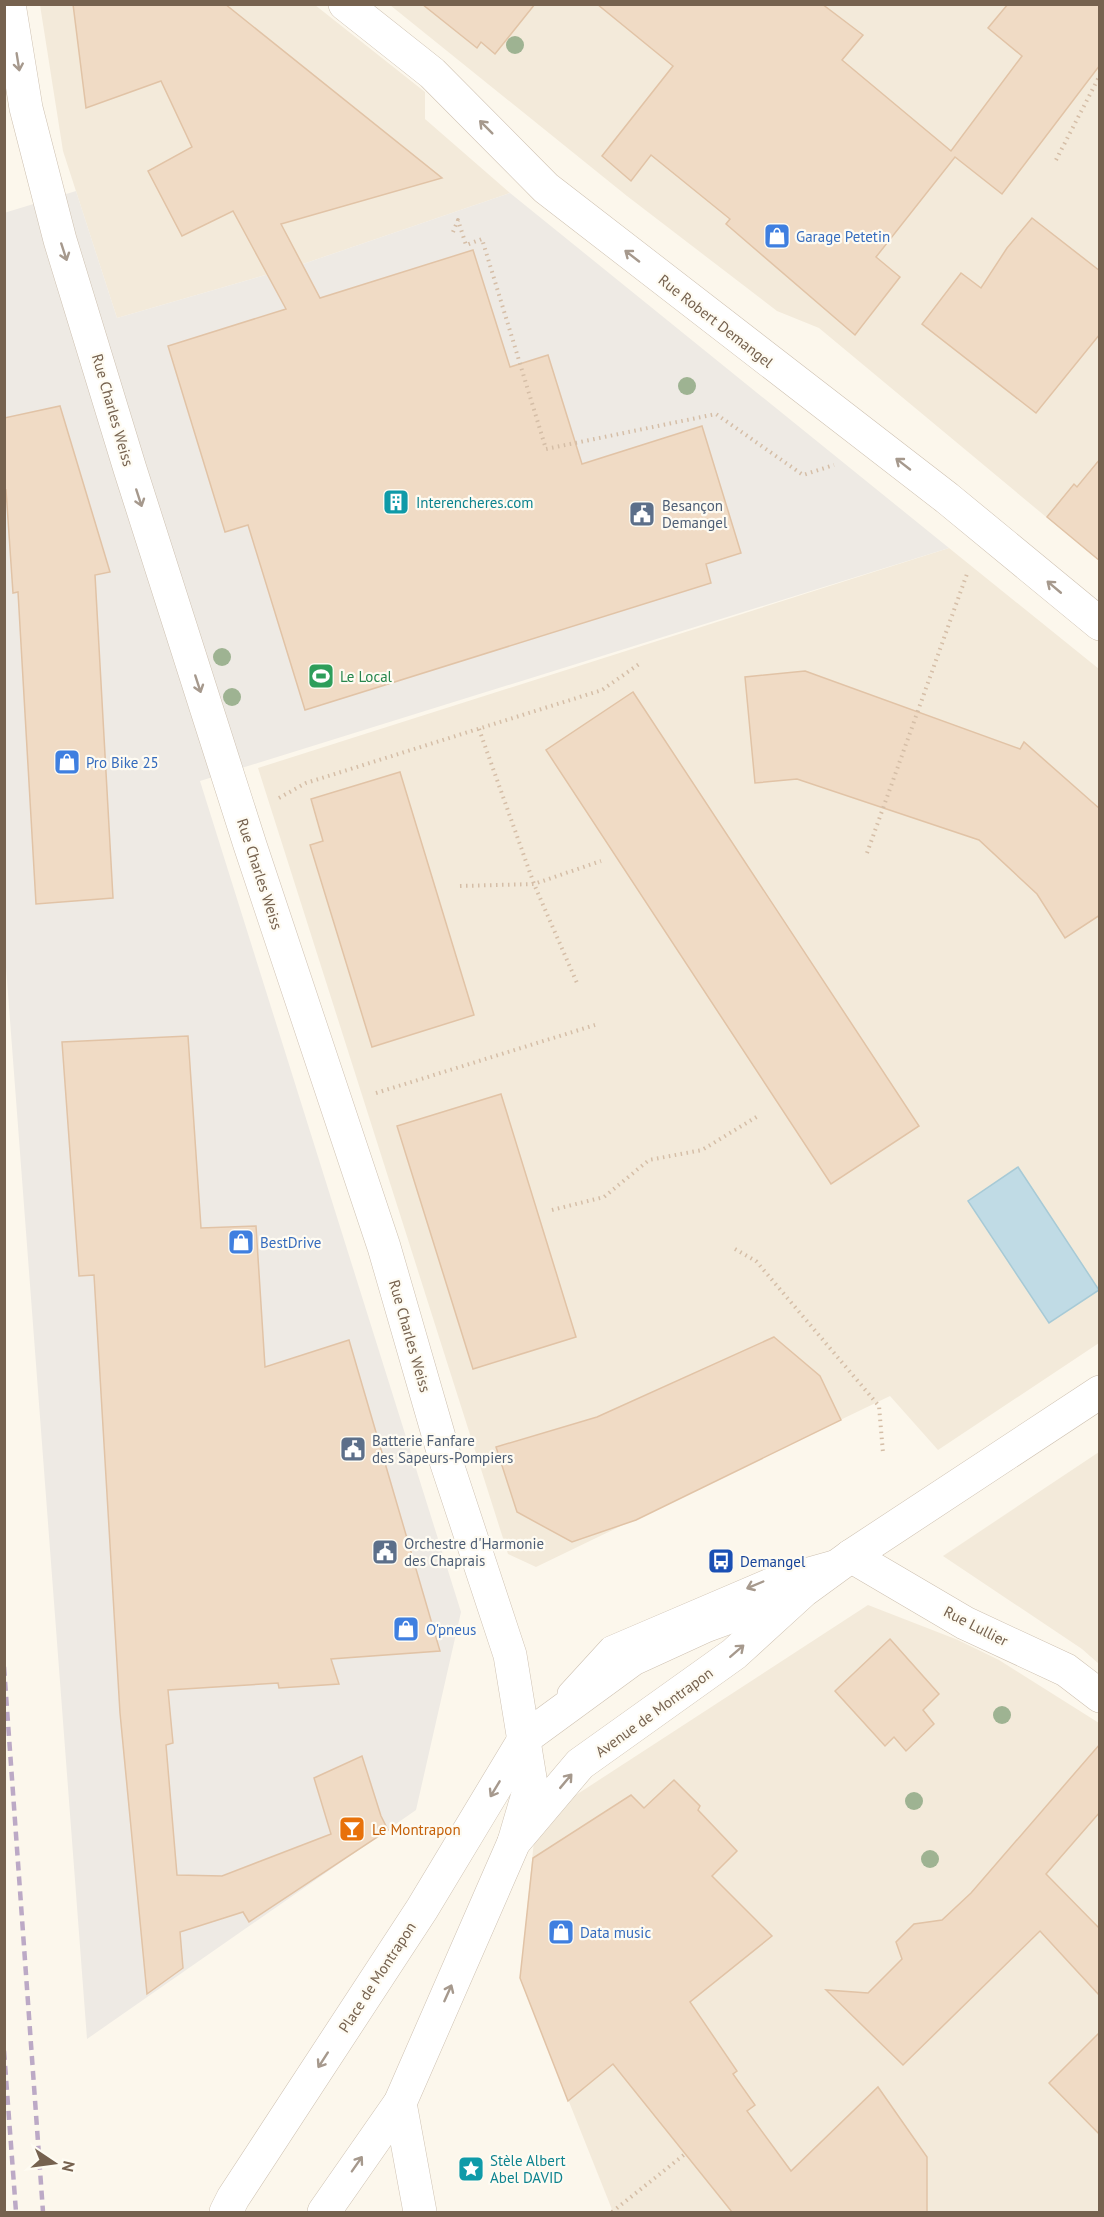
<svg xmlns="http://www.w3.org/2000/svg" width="1104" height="2217" font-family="'PT Sans',sans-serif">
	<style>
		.residential { fill: #f3eada }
		.industrial { fill: #eeeae4 }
		.water { fill: #c0dbe5; stroke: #a7cad6; stroke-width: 1.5 }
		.building { fill: #f0dbc5; stroke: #e1c3a6; stroke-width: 1.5 }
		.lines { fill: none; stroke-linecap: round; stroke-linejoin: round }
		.service-casing { stroke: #cec1b1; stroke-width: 22 }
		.minor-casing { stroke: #cec1b1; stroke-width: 34 }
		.tertiary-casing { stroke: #cec1b1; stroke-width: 34 }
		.path { stroke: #d5bea7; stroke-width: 4; stroke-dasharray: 1.5 4.5; stroke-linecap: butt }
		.service { stroke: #fff; stroke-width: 21 }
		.minor { stroke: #fff; stroke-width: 33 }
		.tertiary { stroke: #fff; stroke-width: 33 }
		.rail { stroke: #bca9c6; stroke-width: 4.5; stroke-dasharray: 9 6; stroke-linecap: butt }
		.tree { fill: #9eb392 }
		.oneway { stroke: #a6998d }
		.labels { text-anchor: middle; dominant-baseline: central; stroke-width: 4.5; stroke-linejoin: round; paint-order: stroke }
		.shop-label { font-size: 15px; fill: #366cbe; stroke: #fefbf2; text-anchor: start }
		.street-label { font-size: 15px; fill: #76624f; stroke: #fefbf2 }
		.culture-label { font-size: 15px; fill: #0d838f; stroke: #fefbf2; text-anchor: start }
		.service-label { font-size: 15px; fill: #4e5e75; stroke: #fefbf2; text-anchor: start }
		.leisure-label { font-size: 15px; fill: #27864d; stroke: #fefbf2; text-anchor: start }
		.transit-label { font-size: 15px; fill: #164399; stroke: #fefbf2; text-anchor: start }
		.food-label { font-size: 15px; fill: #c56008; stroke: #fefbf2; text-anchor: start }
	</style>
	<rect width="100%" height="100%" fill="#fcf7ec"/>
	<g class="residential">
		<path d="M40 5H315L425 92V119L510 193 300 265 117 318 63 151Z"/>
		<path d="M390 5H1099V561L819 328 777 311 627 196Z"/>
		<path d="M949 548 1099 669V1343L938 1450 890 1396 536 1567 508 1554 258 768Z"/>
		<path d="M1099 1452V1664L1082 1649 943 1556Z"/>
		<path d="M868 1605 958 1640 999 1660 1099 1723V2212H613L520 1979 536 1821Z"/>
	</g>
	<path class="industrial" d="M76 191 117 318 300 265 510 193 949 548 200 781 461 1612 416 1810 87 2039 5 954 4 213Z"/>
	<path class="water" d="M1018 1167 1099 1290 1049 1323 968 1201Z"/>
	<g class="building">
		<path d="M73 4H225L442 178 281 224 320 298 473 250 510 367 548 355 582 464 702 426 741 553 706 564 711 583 305 710 248 525 225 532 168 346 286 309 233 211 182 236 148 171 192 147 161 81 86 108Z"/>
		<path d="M422 4H535L495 54 481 42 477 48Z"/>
		<path d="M597 4H822L863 35 842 60 951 151 1022 56 988 28 1008 4H1100V65L1002 194 955 157 876 257 900 277 855 335 726 224 730 219 651 155 631 181 602 156 673 66Z"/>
		<path d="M1032 218 1100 271V334L1036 413 922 324 961 273 981 288 1007 248Z"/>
		<path d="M60 406 110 572 95 575 113 898 36 904 18 592 13 593 6 490H4V418Z"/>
		<path d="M1100 459V561L1047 517 1074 484 1077 487Z"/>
		<path d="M805 671 1020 749 1024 742 1100 809V915L1065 938 1037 894 979 840 797 779 755 783 745 677Z"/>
		<path d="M633 692 919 1126 831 1184 546 750Z"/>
		<path d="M400 772 474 1015 372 1047 310 845 323 841 311 799Z"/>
		<path d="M188 1036 201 1228 256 1226 265 1367 349 1340 440 1651 331 1659 339 1684 279 1688 278 1683 168 1690 173 1743 166 1745 177 1875 222 1876 331 1834 314 1778 362 1756 381 1816 388 1830 249 1922 243 1912 180 1932 183 1968 147 1994 120 1713 94 1275 79 1276 62 1042Z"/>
		<path d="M501 1094 576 1337 473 1369 397 1126Z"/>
		<path d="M774 1337 820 1376 841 1420 636 1520 572 1542 517 1512 496 1447 597 1417Z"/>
		<path d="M890 1639 939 1694 923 1710 934 1724 906 1751 894 1737 885 1746 835 1691Z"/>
		<path d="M1100 1744V1812L1046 1874 1100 1929V1996L1040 1931 903 2065 826 1990 868 1993 902 1959 896 1942 914 1924 942 1920 971 1893Z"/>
		<path d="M674 1780 700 1806 698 1810 737 1851 712 1876 772 1936 690 2002 737 2071 733 2074 755 2105 747 2111 791 2171 878 2087 927 2157V2212H732L613 2064 568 2101 520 1978 533 1858 631 1795 644 1808Z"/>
		<path d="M1100 2032V2135L1049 2083Z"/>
	</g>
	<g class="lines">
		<defs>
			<path id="service" d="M568 1693 610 1647 769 1579 833 1561"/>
			<g id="minor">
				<path d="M9 4 26 108 60 240 130 469 250 845 384 1247 445 1458 510 1655 531 1784 514 1842"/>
				<path d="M345 4 432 73 546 188 947 498 1100 624"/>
				<path d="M851 1556 965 1623 1066 1670 1100 1696"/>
			</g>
			<g id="tertiary">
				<path d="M400 2103 420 2212"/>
				<path d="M226 2212 233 2198 422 1909 525 1738 633 1659 705 1626 790 1595"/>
				<path d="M324 2212 400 2103 514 1842 580 1764 734 1654 803 1591 851 1556 1100 1392"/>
			</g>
		</defs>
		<use href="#service" class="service-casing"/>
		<use href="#minor" class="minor-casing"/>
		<use href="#tertiary" class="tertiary-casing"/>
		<g class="path">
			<path d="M1056 160 1100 75"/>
			<path d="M453 232 458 220 466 245 482 239 546 449 716 414 803 475 834 465"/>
			<path d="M479 729 534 884 577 983"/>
			<path d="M279 798 306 783 602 690 642 662"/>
			<path d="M867 853 968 571"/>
			<path d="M460 886 534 884 601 861"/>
			<path d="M376 1093 595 1025"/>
			<path d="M552 1210 604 1197 649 1160 702 1150 758 1116"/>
			<path d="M735 1249 756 1261 879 1406 883 1453"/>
			<path d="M612 2212 685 2154"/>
		</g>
		<use href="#service" class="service"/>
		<use href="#minor" class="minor"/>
		<use href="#tertiary" class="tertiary"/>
		<g class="rail">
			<path d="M4 1667 43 2212"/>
			<path d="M4 2051 16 2212"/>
		</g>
	</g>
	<g class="tree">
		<circle cx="515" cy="45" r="9"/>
		<circle cx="687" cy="386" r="9"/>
		<circle cx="222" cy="657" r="9"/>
		<circle cx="232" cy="697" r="9"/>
		<circle cx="1002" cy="1715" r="9"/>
		<circle cx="914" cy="1801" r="9"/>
		<circle cx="930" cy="1859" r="9"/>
	</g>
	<defs><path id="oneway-shaft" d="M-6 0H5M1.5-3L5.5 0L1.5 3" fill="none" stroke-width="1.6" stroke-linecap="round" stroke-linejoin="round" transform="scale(1.5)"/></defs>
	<g class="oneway">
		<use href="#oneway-shaft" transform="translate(18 62) rotate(81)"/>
		<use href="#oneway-shaft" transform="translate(486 127) rotate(-135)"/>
		<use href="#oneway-shaft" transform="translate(64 252) rotate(72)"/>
		<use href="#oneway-shaft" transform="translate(632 256) rotate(-142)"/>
		<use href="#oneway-shaft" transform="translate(903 464) rotate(-142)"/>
		<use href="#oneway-shaft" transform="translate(139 498) rotate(72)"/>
		<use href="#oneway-shaft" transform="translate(1054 587) rotate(-140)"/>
		<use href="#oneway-shaft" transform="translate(198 684) rotate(72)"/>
		<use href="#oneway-shaft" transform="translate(755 1585) rotate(157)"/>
		<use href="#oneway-shaft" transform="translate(737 1651) rotate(-41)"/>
		<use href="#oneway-shaft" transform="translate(566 1781) rotate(-50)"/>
		<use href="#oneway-shaft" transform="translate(495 1789) rotate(121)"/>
		<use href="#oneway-shaft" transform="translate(448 1993) rotate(-66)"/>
		<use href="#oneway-shaft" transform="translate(323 2060) rotate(123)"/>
		<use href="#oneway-shaft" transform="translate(357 2164) rotate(-55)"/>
	</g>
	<defs>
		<symbol id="shop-square" viewBox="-11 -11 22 22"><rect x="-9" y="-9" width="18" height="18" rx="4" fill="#3f7fe0" stroke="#fefbf2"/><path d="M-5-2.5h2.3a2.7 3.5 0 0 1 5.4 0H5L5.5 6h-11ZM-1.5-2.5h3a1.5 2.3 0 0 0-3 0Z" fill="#fff"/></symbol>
		<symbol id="building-square" viewBox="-11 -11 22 22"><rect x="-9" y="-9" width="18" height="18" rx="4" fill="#0f9aa8" stroke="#fefbf2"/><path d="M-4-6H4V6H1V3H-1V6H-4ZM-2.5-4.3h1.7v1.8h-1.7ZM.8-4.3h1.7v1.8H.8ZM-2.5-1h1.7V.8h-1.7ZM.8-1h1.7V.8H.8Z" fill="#fff"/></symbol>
		<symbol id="civic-square" viewBox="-11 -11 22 22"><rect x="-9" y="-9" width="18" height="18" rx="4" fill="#5c6f8a" stroke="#fefbf2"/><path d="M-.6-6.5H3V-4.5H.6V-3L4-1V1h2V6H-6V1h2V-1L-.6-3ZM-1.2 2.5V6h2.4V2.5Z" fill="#fff"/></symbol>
		<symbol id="stadium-square" viewBox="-11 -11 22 22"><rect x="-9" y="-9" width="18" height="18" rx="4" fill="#2e9e5b" stroke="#fefbf2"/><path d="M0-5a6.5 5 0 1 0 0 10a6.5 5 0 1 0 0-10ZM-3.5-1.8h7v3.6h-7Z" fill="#fff"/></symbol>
		<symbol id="bus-square" viewBox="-11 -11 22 22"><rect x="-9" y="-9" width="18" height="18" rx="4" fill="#1a4fb4" stroke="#fefbf2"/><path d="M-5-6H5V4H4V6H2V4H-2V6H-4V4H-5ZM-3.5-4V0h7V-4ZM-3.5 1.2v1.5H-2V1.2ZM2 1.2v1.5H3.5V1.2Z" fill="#fff"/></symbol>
		<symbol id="bar-square" viewBox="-11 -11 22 22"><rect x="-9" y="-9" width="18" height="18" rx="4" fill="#e8710a" stroke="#fefbf2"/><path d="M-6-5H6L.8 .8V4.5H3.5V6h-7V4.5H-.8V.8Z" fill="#fff"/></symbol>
		<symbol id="sight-square" viewBox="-11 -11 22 22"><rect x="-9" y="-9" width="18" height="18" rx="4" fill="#0f9aa8" stroke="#fefbf2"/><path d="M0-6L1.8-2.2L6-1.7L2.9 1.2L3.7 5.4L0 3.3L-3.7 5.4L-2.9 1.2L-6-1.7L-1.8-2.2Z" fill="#fff"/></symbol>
	</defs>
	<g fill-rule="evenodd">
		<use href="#shop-square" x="762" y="221" width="30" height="30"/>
		<use href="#building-square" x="381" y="487" width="30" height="30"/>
		<use href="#civic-square" x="627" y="499" width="30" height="30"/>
		<use href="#stadium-square" x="306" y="661" width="30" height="30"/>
		<use href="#shop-square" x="52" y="747" width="30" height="30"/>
		<use href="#shop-square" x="226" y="1227" width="30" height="30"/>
		<use href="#civic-square" x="338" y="1434" width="30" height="30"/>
		<use href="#civic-square" x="370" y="1537" width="30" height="30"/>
		<use href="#bus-square" x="706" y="1546" width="30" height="30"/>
		<use href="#shop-square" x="391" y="1614" width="30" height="30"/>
		<use href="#bar-square" x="337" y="1814" width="30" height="30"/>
		<use href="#shop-square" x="546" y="1917" width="30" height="30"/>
		<use href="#sight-square" x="456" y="2154" width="30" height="30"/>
	</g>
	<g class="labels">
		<g class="shop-label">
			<text x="796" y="236">Garage Petetin</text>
			<text x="86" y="762">Pro Bike 25</text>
			<text x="260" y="1242">BestDrive</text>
			<text x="426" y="1629">O'pneus</text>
			<text x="580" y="1932">Data music</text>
		</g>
		<g class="street-label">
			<text transform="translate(716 321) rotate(38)">Rue Robert Demangel</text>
			<text transform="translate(113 410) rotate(74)">Rue Charles Weiss</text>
			<text transform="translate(260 874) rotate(72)">Rue Charles Weiss</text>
			<text transform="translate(410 1336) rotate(74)">Rue Charles Weiss</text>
			<text transform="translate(976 1626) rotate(27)">Rue Lullier</text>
			<text transform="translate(654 1712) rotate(-36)">Avenue de Montrapon</text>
			<text transform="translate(377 1977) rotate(-57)">Place de Montrapon</text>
		</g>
		<g class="culture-label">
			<text x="416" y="502">Interencheres.com</text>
			<text x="490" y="2160">Stèle Albert<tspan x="490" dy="17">Abel DAVID</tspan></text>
		</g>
		<g class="service-label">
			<text x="662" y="505">Besançon<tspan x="662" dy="17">Demangel</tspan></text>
			<text x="372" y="1440">Batterie Fanfare<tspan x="372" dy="17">des Sapeurs-Pompiers</tspan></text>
			<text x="404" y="1543">Orchestre d'Harmonie<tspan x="404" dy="17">des Chaprais</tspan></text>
		</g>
		<g class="leisure-label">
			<text x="340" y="676">Le Local</text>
		</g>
		<g class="transit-label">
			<text x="740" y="1561">Demangel</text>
		</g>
		<g class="food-label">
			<text x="372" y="1829">Le Montrapon</text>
		</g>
	</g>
	<rect width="1104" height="2217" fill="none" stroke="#76624f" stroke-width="12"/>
	<g transform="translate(54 2163) rotate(103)" stroke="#fefbf2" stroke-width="4.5" paint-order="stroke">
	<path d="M0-4.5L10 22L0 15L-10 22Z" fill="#76624f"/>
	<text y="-9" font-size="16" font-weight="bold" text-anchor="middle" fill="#76624f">N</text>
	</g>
</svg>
